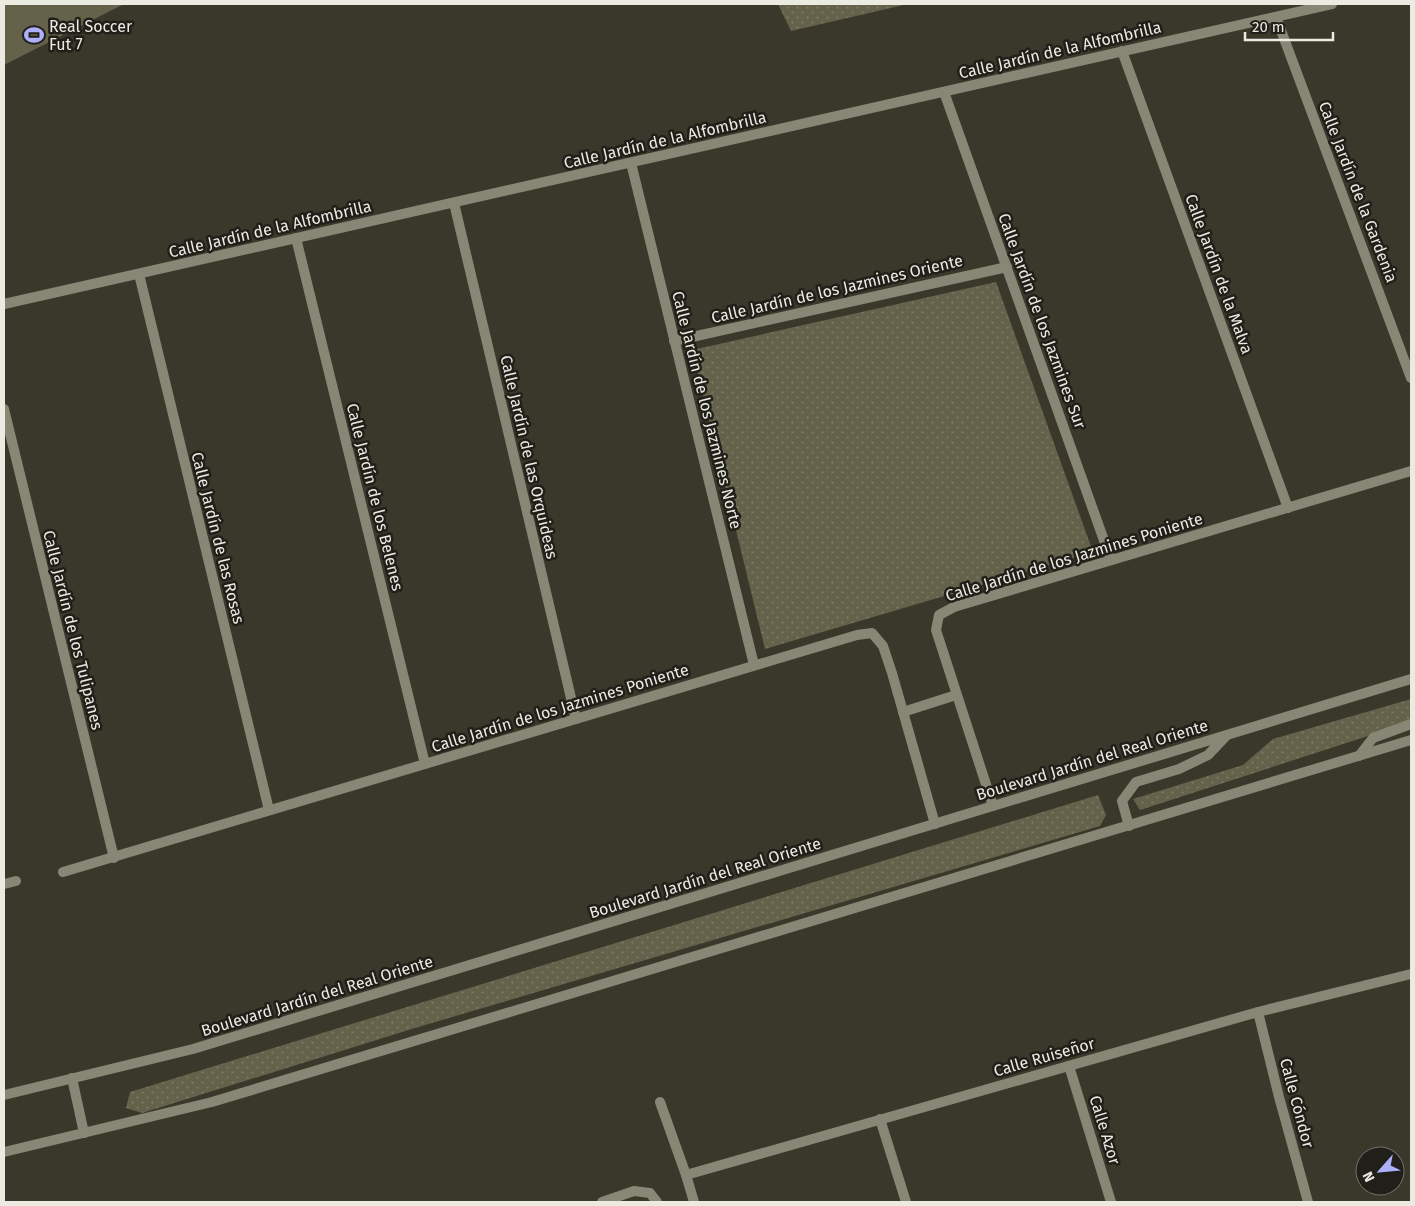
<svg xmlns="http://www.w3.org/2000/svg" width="1415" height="1206" font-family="'Fira Sans',sans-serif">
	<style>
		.grass { fill: url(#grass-dots) }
		.garden { fill: #65624b }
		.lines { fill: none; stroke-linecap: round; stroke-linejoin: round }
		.street { stroke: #888675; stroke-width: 10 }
		.labels { text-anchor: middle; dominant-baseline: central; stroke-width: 5; stroke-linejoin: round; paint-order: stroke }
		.poi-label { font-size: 16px; fill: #ecebe2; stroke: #201f19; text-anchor: start }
		.street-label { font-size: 16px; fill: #ecebe2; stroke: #201f19 }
	</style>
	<defs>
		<pattern id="grass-dots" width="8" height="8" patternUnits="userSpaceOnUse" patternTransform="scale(1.25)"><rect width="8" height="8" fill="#65624b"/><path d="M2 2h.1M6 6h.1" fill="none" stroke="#7b7965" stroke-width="1.8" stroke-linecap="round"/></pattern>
	</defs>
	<rect width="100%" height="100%" fill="#39382a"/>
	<g class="grass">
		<path d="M778 4H908L791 31Z"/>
		<path d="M996 282 1093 552 765 649 692 350Z"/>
		<path d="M1411 699V722L1140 810 1133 799 1243 765 1273 739Z"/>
		<path d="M1098 795 1106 815 1100 826 415 1028 142 1113 126 1108 130 1092Z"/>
	</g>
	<path class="garden" d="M4 4H124L4 65Z"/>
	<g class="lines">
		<g class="street">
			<path d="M1276 17 1411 378"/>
			<path d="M1122 51 1288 508"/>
			<path d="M944 92 1111 560"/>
			<path d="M631 163 754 665"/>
			<path d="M454 203 576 719"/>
			<path d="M296 238 425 764"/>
			<path d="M139 274 269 810"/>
			<path d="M4 304 1332 4"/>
			<path d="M674 341 1007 267"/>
			<path d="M4 409 114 858"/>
			<path d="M903 712 956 695"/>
			<path d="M1359 756 1373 738 1411 724"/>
			<path d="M993 806 936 630 939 615 954 607 1411 471"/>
			<path d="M1129 826 1122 801 1136 782 1179 769 1208 755 1226 736"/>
			<path d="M63 872 857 635 872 633 883 646 892 673 935 824"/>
			<path d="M4 884 16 881"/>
			<path d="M1258 1012 1279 1097 1308 1202"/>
			<path d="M1069 1066 1111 1202"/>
			<path d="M72 1078 84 1133"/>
			<path d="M4 1095 193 1049 1411 679"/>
			<path d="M660 1102 686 1175 694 1202"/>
			<path d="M880 1119 906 1202"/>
			<path d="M4 1152 212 1102 1411 740"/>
			<path d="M686 1175 1258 1012 1411 974"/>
			<path d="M602 1202 634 1191 650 1193 657 1202"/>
		</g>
	</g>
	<defs>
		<symbol id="stadium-bare" viewBox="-9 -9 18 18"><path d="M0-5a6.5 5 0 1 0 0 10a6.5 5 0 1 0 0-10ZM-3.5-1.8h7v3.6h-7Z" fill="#adaffb" stroke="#201f19" stroke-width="2.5" paint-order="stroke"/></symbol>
	</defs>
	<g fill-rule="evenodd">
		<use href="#stadium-bare" x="20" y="21" width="28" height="28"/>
	</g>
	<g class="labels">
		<g class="poi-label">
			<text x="49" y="26">Real Soccer<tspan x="49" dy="18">Fut 7</tspan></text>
		</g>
		<g class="street-label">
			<text transform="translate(1060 50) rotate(-13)">Calle Jardín de la Alfombrilla</text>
			<text transform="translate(665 140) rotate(-13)">Calle Jardín de la Alfombrilla</text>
			<text transform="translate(1358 192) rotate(69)">Calle Jardín de la Gardenia</text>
			<text transform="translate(270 229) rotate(-13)">Calle Jardín de la Alfombrilla</text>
			<text transform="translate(1219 274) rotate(70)">Calle Jardín de la Malva</text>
			<text transform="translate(837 289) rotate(-13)">Calle Jardín de los Jazmines Oriente</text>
			<text transform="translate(1042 321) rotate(70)">Calle Jardín de los Jazmines Sur</text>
			<text transform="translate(707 410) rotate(76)">Calle Jardín de los Jazmines Norte</text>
			<text transform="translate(529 457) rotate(77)">Calle Jardín de las Orquideas</text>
			<text transform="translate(375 497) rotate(76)">Calle Jardín de los Belenes</text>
			<text transform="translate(218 538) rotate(76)">Calle Jardín de las Rosas</text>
			<text transform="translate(1074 557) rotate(-17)">Calle Jardín de los Jazmines Poniente</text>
			<text transform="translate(73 630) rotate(76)">Calle Jardín de los Tulipanes</text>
			<text transform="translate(560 708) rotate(-17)">Calle Jardín de los Jazmines Poniente</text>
			<text transform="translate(1092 760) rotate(-17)">Boulevard Jardín del Real Oriente</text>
			<text transform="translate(705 878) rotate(-17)">Boulevard Jardín del Real Oriente</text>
			<text transform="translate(317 996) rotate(-17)">Boulevard Jardín del Real Oriente</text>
			<text transform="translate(1044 1057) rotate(-16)">Calle Ruiseñor</text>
			<text transform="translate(1297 1103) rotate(75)">Calle Cóndor</text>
			<text transform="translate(1105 1130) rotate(73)">Calle Azor</text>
		</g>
	</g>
	<rect width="1415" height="1206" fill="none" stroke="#ecebe2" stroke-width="10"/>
	<g transform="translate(1380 1171) rotate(243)"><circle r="24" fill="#201f19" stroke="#727169"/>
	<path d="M0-4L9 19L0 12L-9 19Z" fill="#adaffb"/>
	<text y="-8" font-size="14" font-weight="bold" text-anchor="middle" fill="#ecebe2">N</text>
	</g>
	<path d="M1245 32v8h88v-8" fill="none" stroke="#ecebe2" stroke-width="2.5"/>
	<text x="1252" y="32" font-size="15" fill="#ecebe2" stroke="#201f19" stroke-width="4" paint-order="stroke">20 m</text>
</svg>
